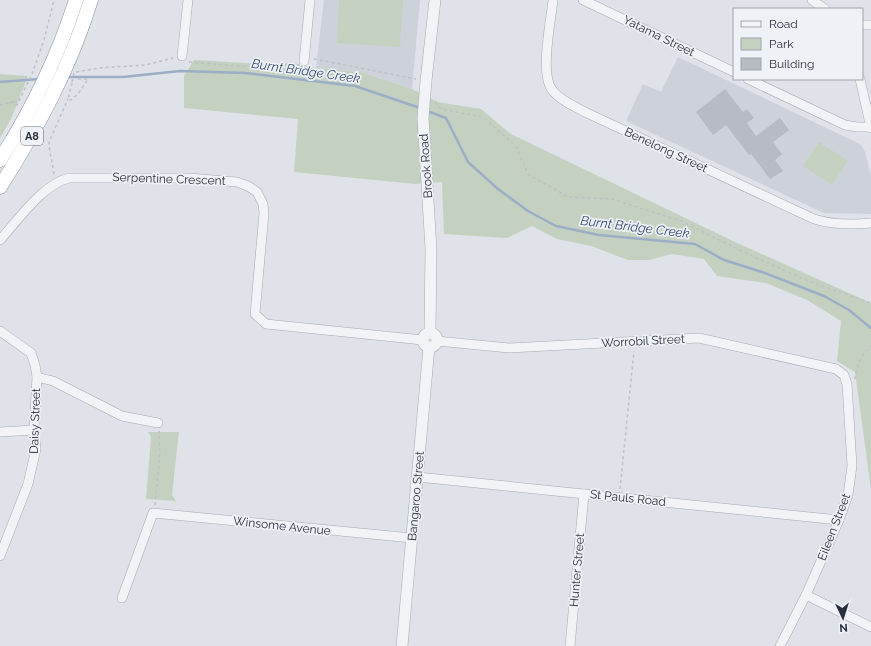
<svg xmlns="http://www.w3.org/2000/svg" width="871" height="646" font-family="Raleway,sans-serif">
	<style>
		.built { fill: #cdd1d9 }
		.green { fill: #c4d1c1 }
		.lines { fill: none; stroke-linecap: round; stroke-linejoin: round }
		.stream { stroke: #9baec6; stroke-width: 2.5 }
		.building { fill: #b7bbc4 }
		.minor-casing { stroke: #a5a9b2; stroke-width: 10 }
		.tertiary-casing { stroke: #a5a9b2; stroke-width: 12 }
		.trunk-casing { stroke: #878f9e; stroke-width: 15 }
		.path { stroke: #bec0c6; stroke-width: 1.5; stroke-dasharray: 3 3; stroke-linecap: butt }
		.minor { stroke: #f2f3f6; stroke-width: 9 }
		.tertiary { stroke: #f2f3f6; stroke-width: 11 }
		.trunk { stroke: #fff; stroke-width: 14 }
		.path-bridge { stroke: #bec0c6; stroke-width: 1.5; stroke-dasharray: 3 3; stroke-linecap: butt }
		.labels { text-anchor: middle; dominant-baseline: central; stroke-width: 3.5; stroke-linejoin: round; paint-order: stroke }
		.shield { fill: #eef1f5; stroke: #646975; stroke-width: 1 }
		.shield-label { font-size: 11px; font-weight: bold; fill: #292f3e }
		.street-label { font-size: 12px; fill: #292f3e; stroke: #eef1f5 }
		.water-label { font-size: 13px; font-style: italic; fill: #354c70; stroke: #eef1f5 }
	</style>
	<rect width="100%" height="100%" fill="#dfe2e8"/>
	<g class="built">
		<path d="M324 0H420L412 89 361 72 316 68Z"/>
		<path d="M678 57 860 144 865 151 871 176V214L824 213 626 121 643 84 661 92Z"/>
	</g>
	<g class="green">
		<path d="M339 0H403L400 47 337 43Z"/>
		<path d="M194 60 281 65 289 62 316 68 361 72 412 89 438 102 481 109 511 134 735 242 871 303V489L855 372 837 361 841 321 807 300 766 283 717 276 704 259 672 254 649 260H628L591 246 557 239 532 226 507 238 444 234 442 182 415 184 294 172 298 119 184 108V76Z"/>
		<path d="M0 74 28 76 11 119 0 138Z"/>
		<path d="M819 142 848 161 832 185 803 166Z"/>
		<path d="M148 432H179L172 495 176 501 146 499 151 437Z"/>
	</g>
	<g class="lines">
		<g class="stream">
			<path d="M66 77H123L180 71 245 73 355 86 420 108"/>
			<path d="M0 82 39 79"/>
			<path d="M427 111 446 118 468 162 498 189 528 211 556 226 599 235 695 244 724 260 762 272 824 296 849 310 871 328"/>
		</g>
	</g>
	<path class="building" d="M725 89 743 112 747 109 754 118 747 123 756 136 780 118 789 130 773 142 782 154 775 160 783 171 770 179 751 154 749 155 726 125 713 135 696 112Z"/>
	<g class="lines">
		<defs>
			<g id="minor">
				<path d="M553 0C551 21 539 76 553 91 561 101 576 107 587 113L814 219C833 225 851 225 871 223"/>
				<path d="M583 0 734 72"/>
				<path d="M812 0 825 9"/>
				<path d="M862 25H871"/>
				<path d="M182 56 188 0"/>
				<path d="M304 61 310 0"/>
				<path d="M748 79 845 125 857 127H871"/>
				<path d="M860 79 871 128"/>
				<path d="M0 240C18 220 43 184 69 178H189L237 182 248 186 257 192 263 204 264 213 255 314 266 324 423 340"/>
				<path d="M0 331 31 353 35 365 37 377 34 430 36 449 28 484 0 556"/>
				<path d="M437 341 509 348 699 338 836 369 844 375 847 384 852 466 848 495 839 520 806 595 780 646"/>
				<path d="M37 377 53 381 122 416 158 423"/>
				<path d="M0 432 34 430"/>
				<path d="M418 477 839 520"/>
				<path d="M806 595 871 627"/>
				<path d="M122 598 153 513 412 538"/>
				<path d="M570 646 584 494"/>
			</g>
			<g id="tertiary">
				<circle cx="430" cy="340" r="7"/>
				<path d="M430 333 431 249 423 118 426 81 435 0"/>
				<path d="M402 646 429 347"/>
			</g>
			<g id="trunk">
				<path d="M0 160C32 110 58 56 76 0"/>
				<path d="M0 187C38 127 70 68 91 0"/>
			</g>
		</defs>
		<use href="#minor" class="minor-casing"/>
		<use href="#tertiary" class="tertiary-casing"/>
		<use href="#trunk" class="trunk-casing"/>
		<g class="path">
			<path d="M314 59 416 79"/>
			<path d="M189 62C221 64 265 71 296 63"/>
			<path d="M76 72 99 68 145 65 173 58"/>
			<path d="M72 83 68 99 71 100 78 94 88 79H77"/>
			<path d="M10 102 17 105 32 74 44 40 54 0"/>
			<path d="M435 102 441 109 483 117 516 146 528 174 568 197 612 199 681 221 750 255 806 280 871 303"/>
			<path d="M0 105 17 101"/>
			<path d="M54 174 49 146V142L68 99"/>
			<path d="M855 379C856 367 862 353 871 346"/>
			<path d="M620 489 634 351"/>
			<path d="M155 505 160 453 159 431"/>
		</g>
		<use href="#minor" class="minor"/>
		<use href="#tertiary" class="tertiary"/>
		<use href="#trunk" class="trunk"/>
		<path class="path-bridge" d="M72 82 74 73"/>
	</g>
	<g class="labels">
		<rect class="shield" x="21" y="127" width="22" height="18" rx="3"/>
		<g class="shield-label">
			<text x="32" y="136">A8</text>
		</g>
		<g class="street-label">
			<text transform="translate(659 36) rotate(26)">Yatama Street</text>
			<text transform="translate(666 150) rotate(25)">Benelong Street</text>
			<text transform="translate(426 166) rotate(-94)">Brook Road</text>
			<text transform="translate(169 179) rotate(2)">Serpentine Crescent</text>
			<text transform="translate(643 341) rotate(-3)">Worrobil Street</text>
			<text transform="translate(35 421) rotate(-88)">Daisy Street</text>
			<text transform="translate(416 496) rotate(-85)">Bangaroo Street</text>
			<text transform="translate(628 498) rotate(6)">St Pauls Road</text>
			<text transform="translate(282 526) rotate(6)">Winsome Avenue</text>
			<text transform="translate(834 527) rotate(-69)">Eileen Street</text>
			<text transform="translate(577 570) rotate(-85)">Hunter Street</text>
		</g>
		<g class="water-label">
			<text transform="translate(306 71) rotate(8)">Burnt Bridge Creek</text>
			<text transform="translate(635 227) rotate(7)">Burnt Bridge Creek</text>
		</g>
	</g>
	<rect x="733" y="8" width="130" height="72" fill="#eef1f5" stroke="#9fa3ac"/>
	<rect x="741" y="21" width="20" height="6" fill="#f2f3f6" stroke="#9fa3ac"/>
	<text x="769" y="28" font-size="12" fill="#292f3e">Road</text>
	<rect x="741" y="38" width="20" height="12" fill="#c4d1c1" stroke="#9fa3ac"/>
	<text x="769" y="48" font-size="12" fill="#292f3e">Park</text>
	<rect x="741" y="58" width="20" height="12" fill="#b7bbc4" stroke="#9fa3ac"/>
	<text x="769" y="68" font-size="12" fill="#292f3e">Building</text>
	<g transform="translate(843 618) rotate(176)" stroke="#eef1f5" stroke-width="3" paint-order="stroke">
	<path d="M0-3L7 15L0 10L-7 15Z" fill="#292f3e"/>
	<text y="-6" font-size="11" font-weight="bold" text-anchor="middle" fill="#292f3e">N</text>
	</g>
</svg>
